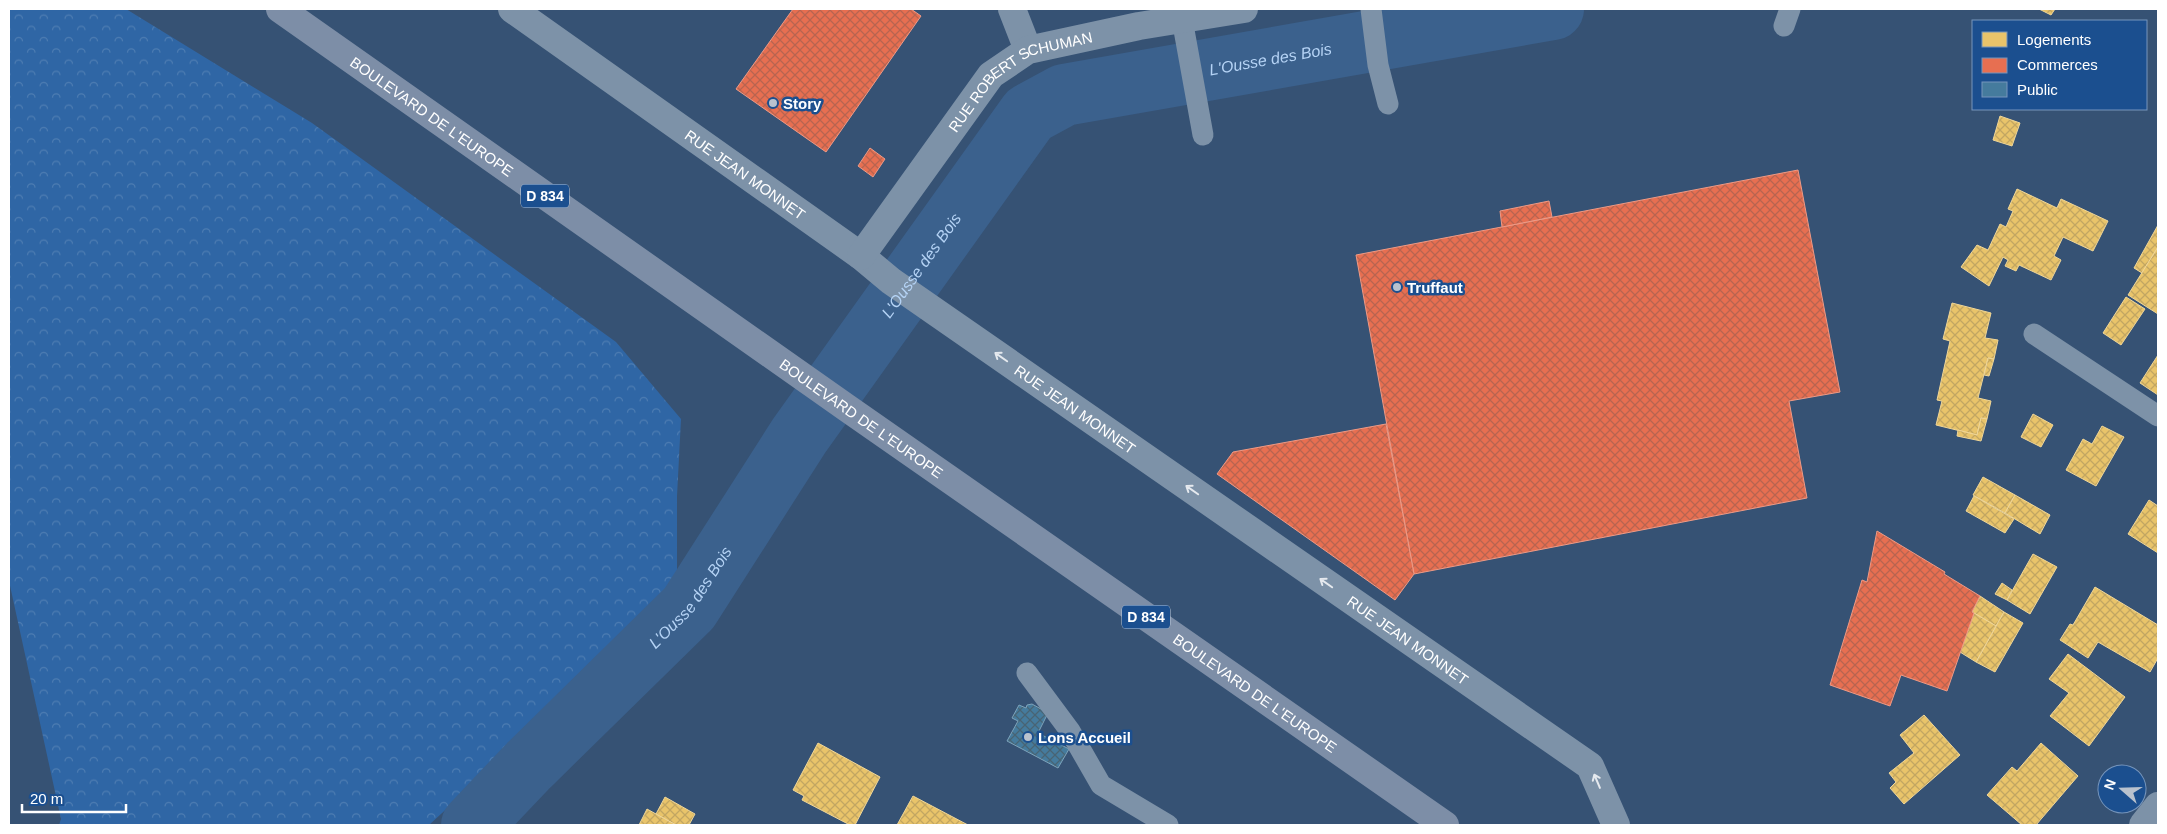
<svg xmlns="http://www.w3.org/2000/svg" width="2167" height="834" font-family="Arial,sans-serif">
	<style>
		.forest { fill: url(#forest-crowns) }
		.homes { fill: url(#homes-cross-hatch); stroke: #f0d697 }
		.shops { fill: url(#shops-cross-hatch); stroke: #ee9a85 }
		.public { fill: url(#public-cross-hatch); stroke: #7da3ba }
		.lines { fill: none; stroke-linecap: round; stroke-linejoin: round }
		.river { stroke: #3b618d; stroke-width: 62 }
		.service { stroke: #7d92a8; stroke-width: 21 }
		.minor { stroke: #7d92a8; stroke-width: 28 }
		.tertiary { stroke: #7d92a8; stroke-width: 28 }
		.primary { stroke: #7d8ea7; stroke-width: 28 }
		.oneway { stroke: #e5e9ee }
		.poi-dot { fill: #b9c2ce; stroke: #1b4f8f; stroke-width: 2 }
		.labels { text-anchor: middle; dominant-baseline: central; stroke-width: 5; stroke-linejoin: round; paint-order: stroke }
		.shield { fill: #1b4f8f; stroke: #bbcadd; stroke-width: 1 }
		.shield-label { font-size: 14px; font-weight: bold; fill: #fff }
		.street-label { font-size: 15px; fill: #fff; stroke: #1b4f8f }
		.poi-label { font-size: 15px; font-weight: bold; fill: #fff; stroke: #1b4f8f; text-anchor: start }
		.water-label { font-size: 16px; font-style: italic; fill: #b5d3f5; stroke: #1b4f8f }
	</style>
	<defs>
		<pattern id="forest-crowns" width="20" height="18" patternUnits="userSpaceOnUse" patternTransform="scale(1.25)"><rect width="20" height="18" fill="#2f66a5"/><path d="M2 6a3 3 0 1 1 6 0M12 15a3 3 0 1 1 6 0" fill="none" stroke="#4e7db2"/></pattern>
		<pattern id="homes-cross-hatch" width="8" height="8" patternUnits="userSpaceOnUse" patternTransform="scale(1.25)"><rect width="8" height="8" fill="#e9c46a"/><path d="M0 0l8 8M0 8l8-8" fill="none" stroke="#c2a662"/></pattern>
		<pattern id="shops-cross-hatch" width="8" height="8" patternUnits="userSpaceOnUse" patternTransform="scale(1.25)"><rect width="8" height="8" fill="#e76f51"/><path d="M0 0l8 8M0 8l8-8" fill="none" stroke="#b86450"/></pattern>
		<pattern id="public-cross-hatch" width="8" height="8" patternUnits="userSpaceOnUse" patternTransform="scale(1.25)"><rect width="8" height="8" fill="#457b9d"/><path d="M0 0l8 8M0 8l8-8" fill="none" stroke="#486474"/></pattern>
	</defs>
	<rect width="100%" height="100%" fill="#365274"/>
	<path class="forest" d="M9 9H126L312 123 616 342 681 419 677 496V597L429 825H59L61 819 9 581Z"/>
	<g class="homes">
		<path d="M2039 9H2055L2051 15Z"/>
		<path d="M2000 116 2020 123 2012 146 1993 140Z"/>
		<path d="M2017 189 2057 208 2061 199 2108 221 2093 251 2063 237 2054 256 2061 260 2051 280 2019 265 2016 271 2005 266 2008 260 2003 257 1989 286 1961 267 1977 245 1988 250 2000 224 2006 227 2013 211 2008 209Z"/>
		<path d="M2158 225V247L2142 273 2134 268Z"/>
		<path d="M2158 247V314L2128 295Z"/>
		<path d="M2126 297 2145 309 2121 345 2103 333Z"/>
		<path d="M1952 303 1991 313 1985 338 1998 340 1994 359 1988 358 1978 398 1991 401 1987 419 1981 418 1977 435 1936 425 1942 401 1937 400 1950 341 1943 339Z"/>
		<path d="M2158 355V395L2140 383Z"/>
		<path d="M1988 358 1994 359 1989 376 1984 375Z"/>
		<path d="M2033 414 2053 425 2041 447 2021 437Z"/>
		<path d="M1981 418 1987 419 1981 441 1957 436 1958 430 1977 435Z"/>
		<path d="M2102 426 2124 437 2096 486 2066 470 2083 439 2092 444Z"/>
		<path d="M1983 477 2015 495 2005 513 1973 495Z"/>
		<path d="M2015 495 2050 515 2040 534 2005 513Z"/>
		<path d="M1974 496 2014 519 2005 533 1966 511Z"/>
		<path d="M2149 500 2158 506V553L2128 534Z"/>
		<path d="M2033 554 2057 567 2030 614 2007 600Z"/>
		<path d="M2002 583 2012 590 2007 600 1995 594Z"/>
		<path d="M2095 587 2158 625V658L2150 672 2098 642 2088 658 2060 640 2070 624 2073 625Z"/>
		<path d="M1980 596 2004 612 1996 626 1972 612Z"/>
		<path d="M2004 612 2023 623 1995 672 1976 662Z"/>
		<path d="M1974 613 1996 626 1976 662 1960 652Z"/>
		<path d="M2068 654 2125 697 2089 746 2050 716 2069 693 2049 679Z"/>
		<path d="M1924 715 1960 755 1904 804 1890 788 1896 782 1889 773 1914 753 1900 735Z"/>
		<path d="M818 743 880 777 855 825H850L802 800 804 796 793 790Z"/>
		<path d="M2041 743 2078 776 2036 825H2022L1987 795 2012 767 2017 771Z"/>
		<path d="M913 796 968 825H897Z"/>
		<path d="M665 797 695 814 689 825H676L656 814Z"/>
		<path d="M647 809 656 814 676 825H639Z"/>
	</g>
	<g class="shops">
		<path d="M793 9H911L921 16 826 152 736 89Z"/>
		<path d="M870 148 885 159 873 177 858 166Z"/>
		<path d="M1798 170 1840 392 1789 401 1807 498 1414 574 1356 255Z"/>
		<path d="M1549 201 1552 217 1502 227 1500 211Z"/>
		<path d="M1386 424 1414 574 1395 600 1217 474 1233 452Z"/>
		<path d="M1877 531 1945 572 1944 574 1980 596 1972 612 1974 613 1947 691 1901 675 1890 706 1830 685 1862 580 1867 582Z"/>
	</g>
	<path class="public" d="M1032 704 1048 713 1038 733 1069 749 1058 768 1007 741 1018 721 1012 718 1019 705 1026 708 1027 705Z"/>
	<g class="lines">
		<path class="river" id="s1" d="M472 825 529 765 689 608 799 436 1029 114 1064 95 1553 9"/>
		<g class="service">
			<path d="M1371 9 1378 65 1388 104"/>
			<path d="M1182 19 1203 135"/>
			<path d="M1784 26 1790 9"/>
			<path d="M2034 334 2158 416"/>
			<path d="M1027 673 1070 731 1101 785 1168 825"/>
		</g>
		<g class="minor">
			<path id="s2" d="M512 9 861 256 891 281 1590 766 1616 825"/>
			<path d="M1012 9 1028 50"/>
			<path id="s3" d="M861 256 991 75 1028 50 1139 26 1244 9"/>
		</g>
		<path class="tertiary" d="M2143 825 2158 806"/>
		<path class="primary" id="s4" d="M280 9 847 408 1445 825"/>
	</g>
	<defs><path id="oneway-shaft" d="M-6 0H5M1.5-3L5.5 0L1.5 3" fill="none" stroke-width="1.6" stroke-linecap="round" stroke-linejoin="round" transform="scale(1.25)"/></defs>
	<g class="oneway">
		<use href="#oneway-shaft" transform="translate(1001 357) rotate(-145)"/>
		<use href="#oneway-shaft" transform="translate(1192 490) rotate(-145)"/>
		<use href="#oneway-shaft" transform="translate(1326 583) rotate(-145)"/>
		<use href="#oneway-shaft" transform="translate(1597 781) rotate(-113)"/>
	</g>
	<g class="poi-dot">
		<circle cx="773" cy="103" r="5"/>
		<circle cx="1397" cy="287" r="5"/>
		<circle cx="1028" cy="737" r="5"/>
	</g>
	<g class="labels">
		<g class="shield">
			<rect x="521" y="184.5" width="48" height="23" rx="4"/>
			<rect x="1122" y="605.5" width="48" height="23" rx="4"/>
		</g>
		<g class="shield-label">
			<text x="545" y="196">D 834</text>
			<text x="1146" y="617">D 834</text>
		</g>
		<g class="street-label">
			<text stroke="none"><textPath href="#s3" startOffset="244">RUE ROBERT SCHUMAN</textPath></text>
			<text stroke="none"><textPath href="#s4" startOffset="186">BOULEVARD DE L'EUROPE</textPath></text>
			<text stroke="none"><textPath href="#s2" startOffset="286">RUE JEAN MONNET</textPath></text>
			<text stroke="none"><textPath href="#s2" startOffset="691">RUE JEAN MONNET</textPath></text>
			<text stroke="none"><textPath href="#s4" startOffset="711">BOULEVARD DE L'EUROPE</textPath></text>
			<text stroke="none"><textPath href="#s2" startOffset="1096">RUE JEAN MONNET</textPath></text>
			<text stroke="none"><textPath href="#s4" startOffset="1191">BOULEVARD DE L'EUROPE</textPath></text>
		</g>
		<g class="poi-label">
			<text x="783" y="103">Story</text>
			<text x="1407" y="287">Truffaut</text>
			<text x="1038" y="737">Lons Accueil</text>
		</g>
		<g class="water-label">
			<text stroke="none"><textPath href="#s1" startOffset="1156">L'Ousse des Bois</textPath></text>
			<text stroke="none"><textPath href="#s1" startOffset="721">L'Ousse des Bois</textPath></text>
			<text stroke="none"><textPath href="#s1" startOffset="316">L'Ousse des Bois</textPath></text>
		</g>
	</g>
	<rect width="2167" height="834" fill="none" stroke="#ffffff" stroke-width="20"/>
	<rect x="1972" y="20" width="175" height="90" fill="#1b4f8f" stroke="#7695bc"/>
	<rect x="1982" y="32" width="25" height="15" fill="#e9c46a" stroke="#7695bc"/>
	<text x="2017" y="45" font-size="15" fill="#ffffff">Logements</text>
	<rect x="1982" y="58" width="25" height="15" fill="#e76f51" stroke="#7695bc"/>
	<text x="2017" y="70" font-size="15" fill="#ffffff">Commerces</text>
	<rect x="1982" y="82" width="25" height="15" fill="#457b9d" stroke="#7695bc"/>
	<text x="2017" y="95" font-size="15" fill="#ffffff">Public</text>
	<g transform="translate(2122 789) rotate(290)"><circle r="24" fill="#1b4f8f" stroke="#7695bc"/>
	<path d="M0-4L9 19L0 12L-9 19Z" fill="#b9c2ce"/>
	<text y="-8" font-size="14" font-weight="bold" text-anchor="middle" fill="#ffffff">N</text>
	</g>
	<path d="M22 804v8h104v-8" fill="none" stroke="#ffffff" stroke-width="2.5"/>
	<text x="30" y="804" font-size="15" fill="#ffffff" stroke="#1b4f8f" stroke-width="4" paint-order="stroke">20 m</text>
</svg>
